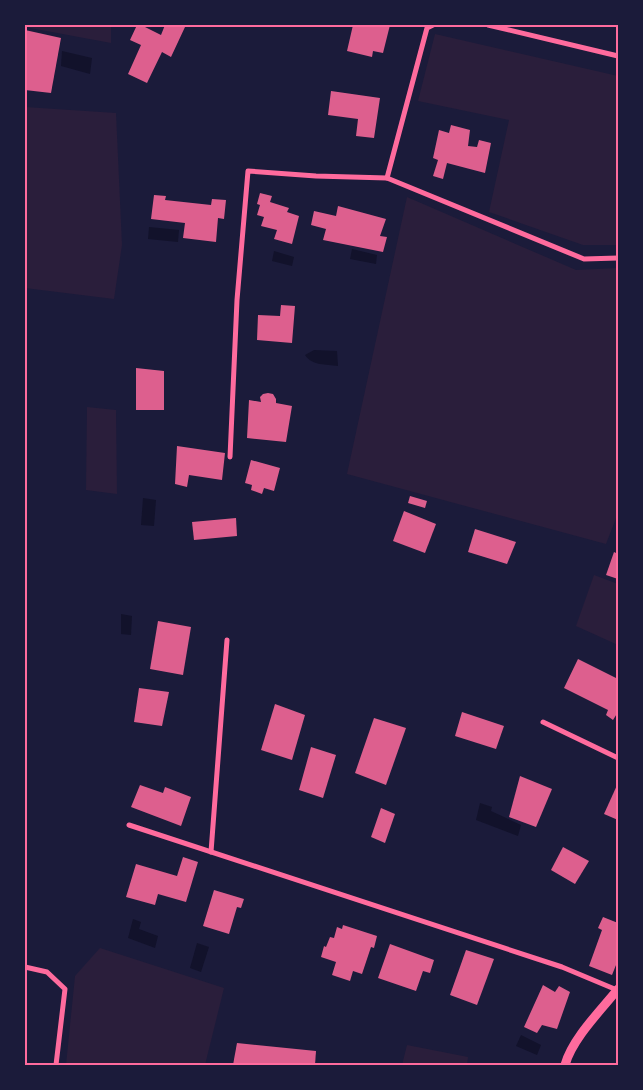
<svg xmlns="http://www.w3.org/2000/svg" width="643" height="1090" font-family="Poppins,sans-serif">
	<style>
		.green { fill: #2a1e3b }
		.water { fill: #12122b }
		.building { fill: #dd5f8e }
		.lines { fill: none; stroke-linecap: round; stroke-linejoin: round }
		.minor { stroke: #ff6b9d; stroke-width: 5 }
		.tertiary { stroke: #ff6b9d; stroke-width: 9 }
		.neatline { fill: none; stroke: #ff6b9d; stroke-width: 2 }
	</style>
	<rect width="100%" height="100%" fill="#1b1b3a"/>
	<g class="green">
		<path d="M25 25H111V43L25 27Z"/>
		<path d="M435 34 618 76V245H583L489 212 509 120 418 101Z"/>
		<path d="M25 107 116 113 122 245 114 299 25 288Z"/>
		<path d="M407 197 576 270 618 268V513L606 544 347 474Z"/>
		<path d="M87 407 116 410 117 494 86 490Z"/>
		<path d="M594 575 618 584V645L576 626Z"/>
		<path d="M100 948 224 988 205 1065H66L75 976Z"/>
		<path d="M407 1045 468 1057 467 1065H402Z"/>
	</g>
	<g class="water">
		<path d="M62 51 92 58 90 74 61 66Z"/>
		<path d="M149 227 179 230 178 242 148 239Z"/>
		<path d="M352 249 377 255 376 264 350 259Z"/>
		<path d="M274 251 294 257 292 266 272 261Z"/>
		<path d="M314 350 337 351 338 366C326 364 312 366 305 355Z"/>
		<path d="M143 498 156 500 154 526 141 525Z"/>
		<path d="M121 614 132 616 131 635 121 634Z"/>
		<path d="M480 803 492 807 491 811 521 825 518 836 476 820Z"/>
		<path d="M133 919 141 922 139 929 158 936 155 948 128 938Z"/>
		<path d="M197 943 209 947 201 972 190 968Z"/>
		<path d="M521 1035 541 1045 537 1055 516 1046Z"/>
	</g>
	<g class="building">
		<path d="M137 25H141L161 35 165 25H180L185 27 171 57 162 52 147 83 128 74 141 45 130 40Z"/>
		<path d="M353 25H390L383 53 373 51 372 57 347 51Z"/>
		<path d="M25 30 61 38 51 93 25 90Z"/>
		<path d="M331 91 380 98 374 138 356 136 358 119 328 115Z"/>
		<path d="M451 125 470 130 468 146 477 147 479 140 491 143 485 173 447 163 443 179 433 176 438 160 433 158 439 130 449 133Z"/>
		<path d="M260 193 272 196 270 202 289 208 287 212 299 216 292 244 274 239 277 230 261 226 264 217 257 215 260 205 257 204Z"/>
		<path d="M154 195 166 196 165 200 211 205 212 199 226 200 224 219 218 218 216 242 183 238 185 223 151 219Z"/>
		<path d="M338 206 386 219 380 236 387 237 383 252 323 240 326 229 311 225 314 211 336 216Z"/>
		<path d="M281 305 295 306 292 343 257 340 258 315 280 316Z"/>
		<path d="M136 368 164 371V410H136Z"/>
		<path d="M268 393 273 394 276 399V403L292 406 286 442 247 438 249 400 261 402 260 397 263 394Z"/>
		<path d="M177 446 225 453 222 480 189 475 187 487 175 484Z"/>
		<path d="M251 460 280 468 274 491 264 488 262 494 251 490 252 485 245 483Z"/>
		<path d="M410 496 427 501 425 508 408 503Z"/>
		<path d="M404 511 436 524 425 553 393 541Z"/>
		<path d="M236 518 237 536 194 540 192 522Z"/>
		<path d="M475 529 516 542 507 564 468 552Z"/>
		<path d="M614 552 618 554V579L606 575Z"/>
		<path d="M158 621 191 627 183 675 150 669Z"/>
		<path d="M578 659 618 679V712L613 720 606 715 608 710 564 688Z"/>
		<path d="M139 688 169 692 162 726 134 722Z"/>
		<path d="M275 704 305 715 292 760 261 750Z"/>
		<path d="M462 712 504 726 496 749 455 736Z"/>
		<path d="M374 718 406 728 386 785 355 773Z"/>
		<path d="M311 747 336 755 323 798 299 790Z"/>
		<path d="M520 776 552 789 536 827 509 817Z"/>
		<path d="M618 783V820L604 814Z"/>
		<path d="M140 785 163 793 165 787 191 797 181 826 131 807Z"/>
		<path d="M381 808 395 814 385 843 371 837Z"/>
		<path d="M563 847 589 861 575 884 551 870Z"/>
		<path d="M183 857 198 862 186 902 158 894 155 905 126 897 136 864 177 876Z"/>
		<path d="M214 890 244 899 241 908 237 907 229 934 203 926Z"/>
		<path d="M603 917 618 923V960L612 975 589 966 602 930 598 928Z"/>
		<path d="M343 925 377 936 374 948 371 947 362 974 353 971 350 981 332 975 336 962 321 957 324 946 326 947 330 937 334 938 337 927 342 929Z"/>
		<path d="M390 944 434 960 430 973 423 971 416 991 378 978Z"/>
		<path d="M466 950 494 959 477 1005 450 995Z"/>
		<path d="M543 985 555 992 559 986 570 992 557 1029 542 1025 537 1033 524 1027Z"/>
		<path d="M237 1043 316 1051 315 1065H233Z"/>
	</g>
	<g class="lines">
		<g class="minor">
			<path d="M488 25 618 56"/>
			<path d="M387 178 427 28 433 25"/>
			<path d="M230 457 237 300 248 171 316 176 387 178 584 259 618 258"/>
			<path d="M543 722 618 758"/>
			<path d="M129 825 562 967 617 990"/>
			<path d="M211 852 227 640"/>
			<path d="M25 967 47 972 65 989 56 1065"/>
		</g>
		<path class="tertiary" d="M565 1065C572 1039 601 1010 618 989"/>
	</g>
	<rect width="643" height="1090" fill="none" stroke="#1b1b3a" stroke-width="52"/>
	<rect x="26" y="26" width="591" height="1038" class="neatline"/>
</svg>
